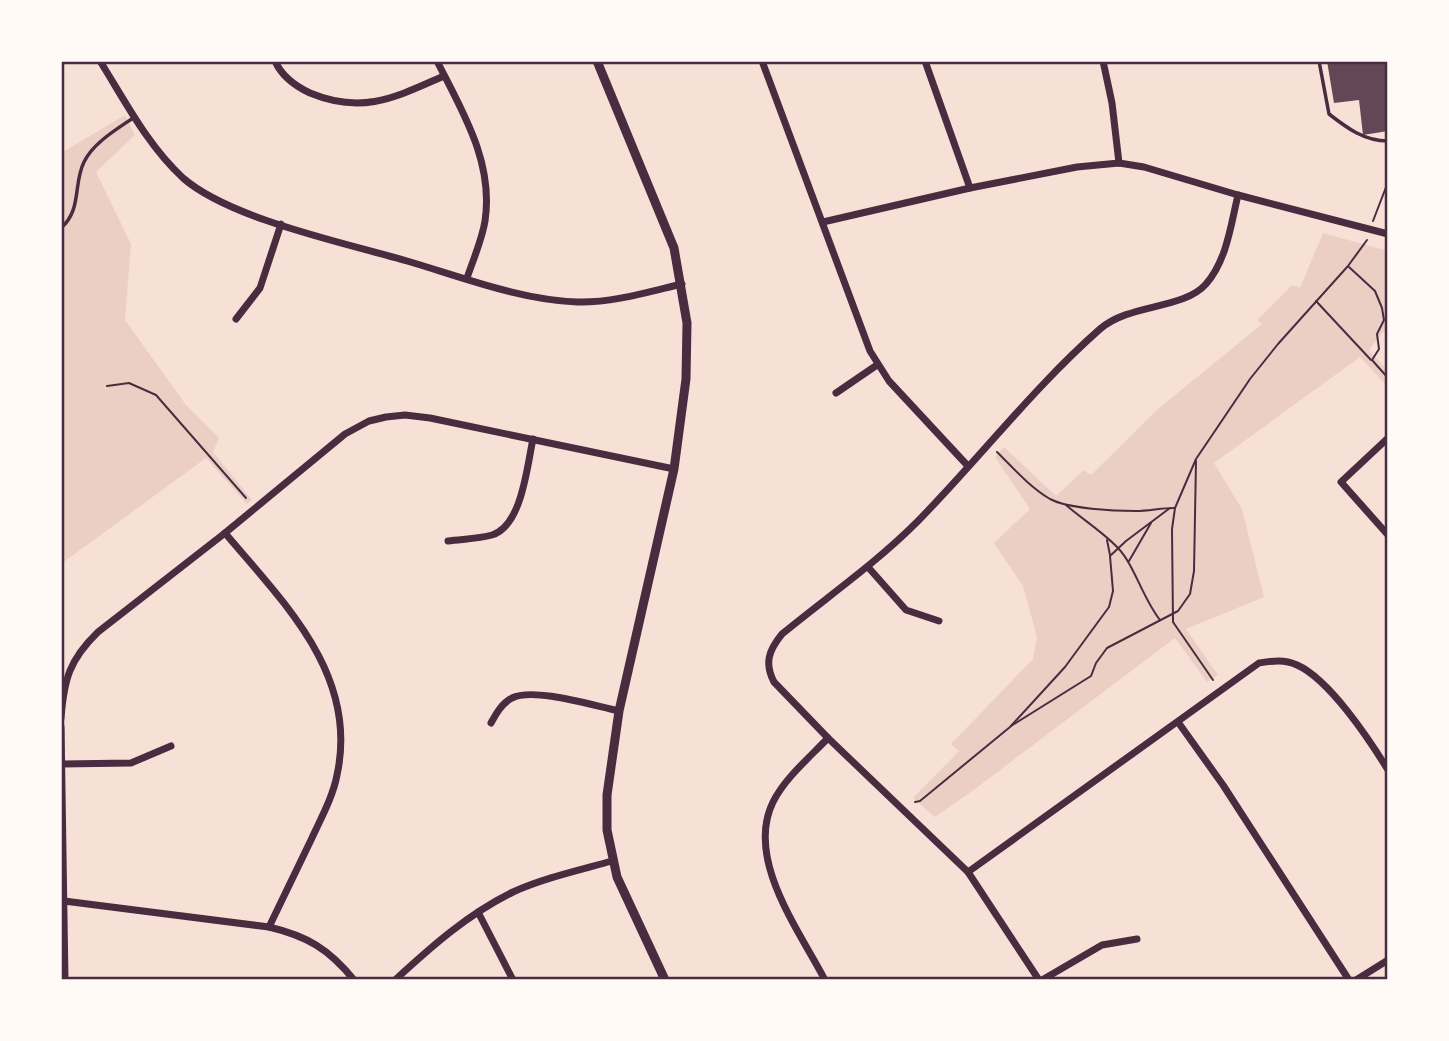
<svg xmlns="http://www.w3.org/2000/svg" width="1449" height="1041" font-family="Inter,sans-serif">
	<style>
		.green { fill: #ebcfc5 }
		.building { fill: #644757 }
		.lines { fill: none; stroke-linecap: round; stroke-linejoin: round }
		.path { stroke: #4a2c40; stroke-width: 2 }
		.service { stroke: #4a2c40; stroke-width: 3.5 }
		.minor { stroke: #4a2c40; stroke-width: 7 }
		.tertiary { stroke: #4a2c40; stroke-width: 9 }
		.neatline { fill: none; stroke: #4a2c40; stroke-width: 2.5 }
	</style>
	<rect width="100%" height="100%" fill="#f7e1d7"/>
	<g class="green">
		<path d="M125 115 135 135 96 172 131 244 125 320 186 405 219 438 213 452 252 500 247 504 206 458 61 564V153Z"/>
		<path d="M1323 233 1388 251V326L1369 350 1388 371V387L1360 357 1214 463 1242 509 1264 597 1186 629 1218 675 1207 682 1175 638 975 789 935 817 913 798 959 751 951 744 1033 659 1037 637 1023 586 994 543 1030 509 995 457 1004 447 1056 496 1084 470 1091 475 1158 409 1262 324 1257 320 1292 285 1300 288Z"/>
	</g>
	<path class="building" d="M1327 61H1388V131L1363 135 1359 100 1334 103Z"/>
	<g class="lines">
		<g class="path">
			<path d="M1373 221 1388 182"/>
			<path d="M1349 267 1375 291 1382 308 1384 320 1377 334 1379 349 1372 360 1388 378"/>
			<path d="M1316 301 1371 360"/>
			<path d="M107 386 129 383 156 395 246 498"/>
			<path d="M997 452C1014 469 1030 487 1050 499 1069 509 1114 511 1136 511 1149 511 1161 508 1174 508"/>
			<path d="M1066 505C1082 519 1103 532 1118 548 1135 566 1142 597 1160 620"/>
			<path d="M1107 540 1110 555"/>
			<path d="M1129 561 1151 523"/>
			<path d="M1213 680 1173 622 1172 529 1175 508 1196 459 1250 379 1278 344 1348 266 1367 240"/>
			<path d="M1011 726 1091 676 1096 663 1107 648 1178 611 1190 594 1194 571 1196 461"/>
			<path d="M915 802 920 801 1010 727 1065 667 1109 607 1113 591 1110 556 1126 541 1170 508"/>
		</g>
		<g class="service">
			<path d="M1319 61 1329 114C1347 128 1364 141 1388 141"/>
			<path d="M61 228C82 210 73 184 84 162 93 143 117 129 133 118"/>
		</g>
		<g class="minor">
			<path d="M100 61C125 101 148 146 183 178 230 219 345 243 407 261 462 277 520 300 577 302 612 303 648 292 682 284"/>
			<path d="M275 61C282 77 295 86 310 93 363 115 396 97 444 76"/>
			<path d="M437 61C462 111 494 162 485 221 482 240 473 260 467 278"/>
			<path d="M762 61 870 351 889 381 967 465"/>
			<path d="M925 61 970 188"/>
			<path d="M1103 61 1112 103 1119 163"/>
			<path d="M823 222 970 188 1077 167 1119 163 1144 167 1238 195 1388 234"/>
			<path d="M236 319 260 288 281 224"/>
			<path d="M836 393 877 365"/>
			<path d="M1388 438 1341 482 1388 535"/>
			<path d="M225 533C284 603 359 675 337 775 333 797 320 820 311 840 297 869 283 898 269 927"/>
			<path d="M448 541C462 539 478 539 492 535 522 526 527 466 533 439"/>
			<path d="M868 567 906 610 939 621"/>
			<path d="M61 718C64 680 69 660 98 632L225 533 345 434 369 421 386 417 405 415 430 418 674 469"/>
			<path d="M1178 722 1223 785 1349 980"/>
			<path d="M491 723C496 714 501 704 512 698 534 687 594 706 619 711"/>
			<path d="M61 727 65 980"/>
			<path d="M62 764 131 763 171 746"/>
			<path d="M968 872 1259 663C1272 661 1284 659 1297 665 1329 679 1369 739 1388 770"/>
			<path d="M64 901 269 927C307 936 329 949 354 980"/>
			<path d="M478 912 513 980"/>
			<path d="M395 980C432 946 468 914 513 892 544 878 580 870 612 861"/>
			<path d="M825 980C799 930 745 859 773 802 785 778 810 757 828 738"/>
			<path d="M1039 980 968 872 828 738 774 682C764 663 769 650 782 634 827 597 875 564 917 522 979 459 1033 388 1100 329 1130 303 1183 310 1206 284 1227 260 1231 224 1238 195"/>
			<path d="M1042 980 1102 945 1137 939"/>
			<path d="M1356 980 1388 960"/>
		</g>
		<path class="tertiary" d="M597 61 674 248 687 323 686 379 674 469 619 711 607 795V830L617 877 665 980"/>
	</g>
	<rect width="1449" height="1041" fill="none" stroke="#fffaf5" stroke-width="126"/>
	<rect x="63" y="63" width="1323" height="915" class="neatline"/>
</svg>
